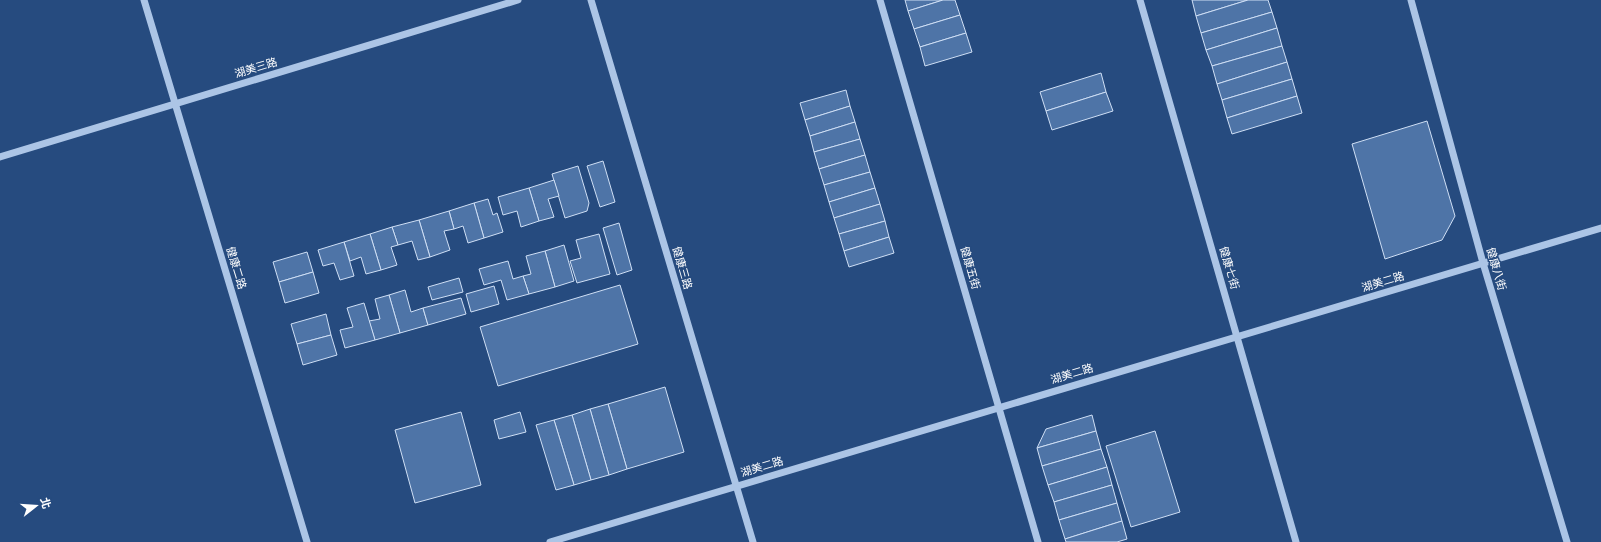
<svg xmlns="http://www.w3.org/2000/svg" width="1601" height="542" font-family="'Fira Sans Condensed','Noto Sans TC',sans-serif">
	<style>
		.building { fill: #4e74a7; stroke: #cfdff5 }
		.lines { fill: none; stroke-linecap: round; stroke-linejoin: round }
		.minor { stroke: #acc5e6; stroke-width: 7 }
		.labels { text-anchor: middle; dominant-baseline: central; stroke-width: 3; stroke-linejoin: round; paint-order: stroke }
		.street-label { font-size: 11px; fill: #fff; stroke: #264b7f }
	</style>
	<rect width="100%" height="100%" fill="#264b7f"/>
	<g class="building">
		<path d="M905 0H943L908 11Z"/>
		<path d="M943 0H955L960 15 914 29 908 11Z"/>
		<path d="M1192 0H1248L1196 16Z"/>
		<path d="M1248 0H1268L1272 12 1201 33 1196 16Z"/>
		<path d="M1272 12 1277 28 1206 50 1201 33Z"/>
		<path d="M960 15 966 33 920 47 914 29Z"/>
		<path d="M1277 28 1282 46 1212 66 1206 50Z"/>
		<path d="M966 33 972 52 925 66 920 47Z"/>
		<path d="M1282 46 1287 62 1217 84 1212 66Z"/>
		<path d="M1287 62 1292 79 1222 100 1217 84Z"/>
		<path d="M1101 73 1106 92 1046 111 1040 92Z"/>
		<path d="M1292 79 1297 96 1227 118 1222 100Z"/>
		<path d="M846 90 850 106 805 120 800 103Z"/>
		<path d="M1106 92 1113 111 1052 130 1046 111Z"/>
		<path d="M1297 96 1302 113 1232 134 1227 118Z"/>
		<path d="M850 106 855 122 810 136 805 120Z"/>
		<path d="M1427 121 1455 216 1442 240 1385 259 1352 144Z"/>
		<path d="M855 122 860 139 814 152 810 136Z"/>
		<path d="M860 139 865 155 819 169 814 152Z"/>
		<path d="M865 155 870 172 824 185 819 169Z"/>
		<path d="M603 161 615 202 600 207 587 166Z"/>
		<path d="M578 166 589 203 587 211 565 218 552 174Z"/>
		<path d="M870 172 875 188 829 202 824 185Z"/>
		<path d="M554 180 559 196 548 199 554 217 539 221 529 188Z"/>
		<path d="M529 188 539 221 521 227 517 211 503 215 498 197Z"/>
		<path d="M875 188 880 204 834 218 829 202Z"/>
		<path d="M488 199 493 215 497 213 503 232 484 238 474 203Z"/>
		<path d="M474 203 484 238 468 243 463 226 454 229 449 211Z"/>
		<path d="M880 204 885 221 839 234 834 218Z"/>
		<path d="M449 211 454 229 444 231 450 250 430 257 419 220Z"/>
		<path d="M419 220 430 257 418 260 412 241 398 245 392 227Z"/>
		<path d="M885 221 889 237 844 251 839 234Z"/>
		<path d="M619 223 632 270 617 275 603 228Z"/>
		<path d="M392 227 398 245 391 247 397 265 381 270 370 234Z"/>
		<path d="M370 234 381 270 366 274 361 257 350 261 344 242Z"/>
		<path d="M599 234 610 274 577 283 570 261 581 258 576 240Z"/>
		<path d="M889 237 894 253 849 267 844 251Z"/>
		<path d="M344 242 354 276 340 280 334 263 323 266 318 250Z"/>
		<path d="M564 245 574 281 555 287 545 251Z"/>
		<path d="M545 251 555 287 529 294 523 276 531 274 526 256Z"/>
		<path d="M307 252 313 272 279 282 273 262Z"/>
		<path d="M508 261 513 279 523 276 529 294 507 300 501 280 484 285 479 269Z"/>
		<path d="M313 272 319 293 285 303 279 282Z"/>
		<path d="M459 278 463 292 432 300 428 287Z"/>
		<path d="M620 285 638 344 498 386 480 327Z"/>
		<path d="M494 286 499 304 471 312 466 294Z"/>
		<path d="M405 290 411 312 423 308 428 325 400 333 389 295Z"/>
		<path d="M389 295 400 333 375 340 369 321 380 319 375 299Z"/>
		<path d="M461 298 466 314 428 325 423 308Z"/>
		<path d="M364 303 375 340 345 348 340 330 353 327 347 308Z"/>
		<path d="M326 314 331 335 297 344 291 324Z"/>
		<path d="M331 335 337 355 303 365 297 344Z"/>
		<path d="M665 387 684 452 627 469 608 404Z"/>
		<path d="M608 404 627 469 609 475 590 409Z"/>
		<path d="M590 409 609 475 591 480 572 415Z"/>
		<path d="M461 412 481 485 415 503 395 430Z"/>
		<path d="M520 412 526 432 499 439 494 420Z"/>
		<path d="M572 415 591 480 574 485 554 420Z"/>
		<path d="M1092 415 1096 431 1037 448 1046 429Z"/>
		<path d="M554 420 574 485 556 490 536 425Z"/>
		<path d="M1096 431 1101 449 1042 466 1037 448Z"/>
		<path d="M1155 431 1180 512 1131 527 1106 446Z"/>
		<path d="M1101 449 1107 467 1048 485 1042 466Z"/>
		<path d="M1107 467 1112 485 1054 502 1048 485Z"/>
		<path d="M1112 485 1117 503 1059 520 1054 502Z"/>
		<path d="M1117 503 1122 521 1065 539 1059 520Z"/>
		<path d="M1122 521 1127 539 1117 542H1066L1065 539Z"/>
	</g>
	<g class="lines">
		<g class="minor">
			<path d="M144 0 307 542"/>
			<path d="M591 0 753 542"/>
			<path d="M880 0 1038 542"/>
			<path d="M1140 0 1296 542"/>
			<path d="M1411 0 1483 263 1567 542"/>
			<path d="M0 157 518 0"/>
			<path d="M550 542 1601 228"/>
		</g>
	</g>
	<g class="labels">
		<g class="street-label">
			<text transform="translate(256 68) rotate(-17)">湖美三路</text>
			<text transform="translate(236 268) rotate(73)">健康二路</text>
			<text transform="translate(682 268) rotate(74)">健康三路</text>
			<text transform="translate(970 268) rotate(74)">健康五街</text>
			<text transform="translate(1229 268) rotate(74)">健康七街</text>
			<text transform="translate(1496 269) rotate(74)">健康八街</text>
			<text transform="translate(1383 282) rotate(-17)">湖美二路</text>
			<text transform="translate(1072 374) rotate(-17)">湖美二路</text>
			<text transform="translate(762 467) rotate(-17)">湖美二路</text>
		</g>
	</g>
	<g transform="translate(36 506) rotate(73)" stroke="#264b7f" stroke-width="3" paint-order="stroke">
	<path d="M0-3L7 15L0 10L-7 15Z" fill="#ffffff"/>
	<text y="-6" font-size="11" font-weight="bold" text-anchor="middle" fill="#ffffff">北</text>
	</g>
</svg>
